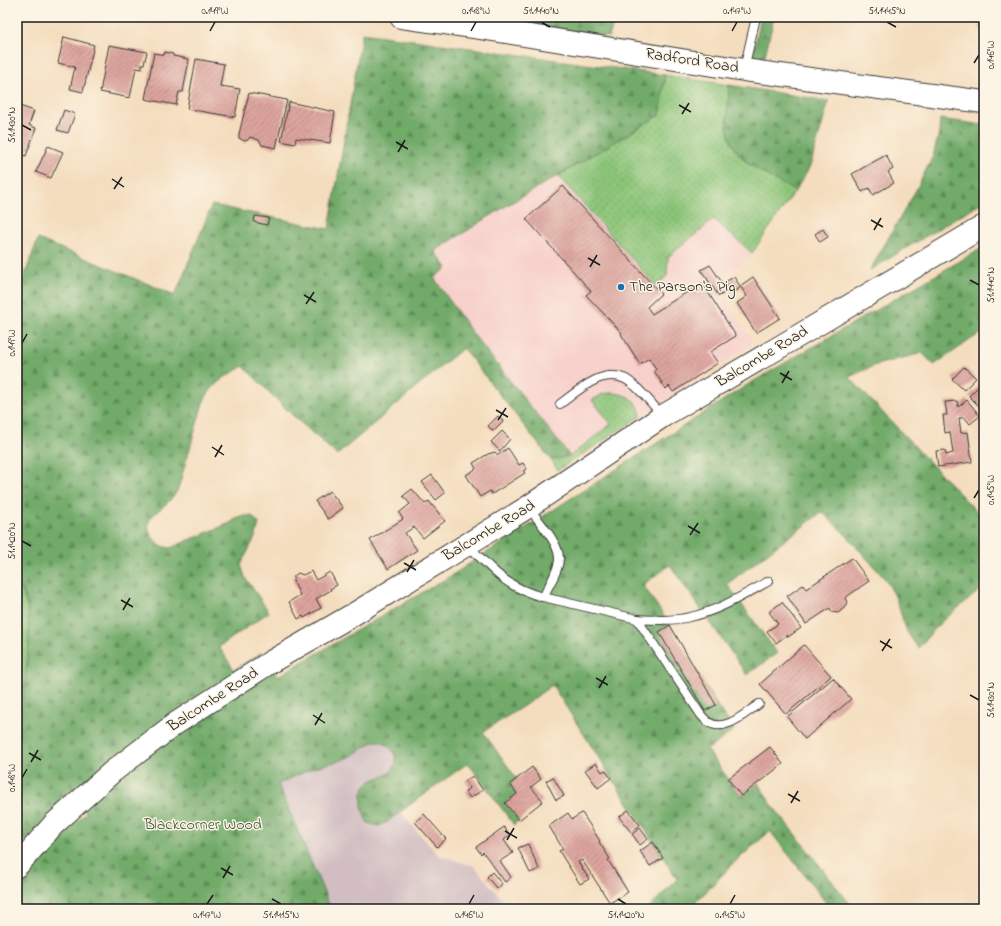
<svg xmlns="http://www.w3.org/2000/svg" width="1001" height="926" font-family="'Indie Flower',sans-serif">
	<style>
		.built { fill: #f7d0cb }
		.industrial { fill: #d2bec2 }
		.grass { fill: url(#grass-dots); stroke: #54704a }
		.forest { fill: url(#forest-firs); stroke: #466342 }
		.building { fill: url(#building-hatch) }
		.lines { fill: none; stroke-linecap: round; stroke-linejoin: round }
		.lane-casing { stroke: #3c3934; stroke-width: 10 }
		.secondary-casing { stroke: #3c3934; stroke-width: 24 }
		.lane { stroke: #fff; stroke-width: 8 }
		.secondary { stroke: #fff; stroke-width: 22 }
		.ticks { fill: none; stroke: #1c1c1c; stroke-width: 1.5 }
		.poi-dot { fill: #1f6fb2; stroke: #fcf5e5; stroke-width: 1.5 }
		.labels { text-anchor: middle; dominant-baseline: central; stroke-width: 3; stroke-linejoin: round; paint-order: stroke }
		.street-label { font-size: 16px; fill: #1c1c1c; stroke: #fcf5e5 }
		.poi-label { font-size: 16px; fill: #1c1c1c; stroke: #fcf5e5; text-anchor: start }
		.park-label { font-size: 16px; fill: #43573d; stroke: #fcf5e5 }
		.neatline { fill: none; stroke: #1c1c1c; stroke-width: 1.5 }
		.ticks-label { font-size: 10px; text-anchor: middle; fill: #1c1c1c }
	</style>
	<defs>
		<pattern id="grass-dots" width="8" height="8" patternUnits="userSpaceOnUse"><rect width="8" height="8" fill="#8cc579"/><path d="M2 2h.1M6 6h.1" fill="none" stroke="#78a968" stroke-width="1.8" stroke-linecap="round"/></pattern>
		<pattern id="forest-firs" width="22" height="20" patternUnits="userSpaceOnUse"><rect width="22" height="20" fill="#71aa69"/><path d="M5 1l3.5 6h-7zM16 11l3.5 6h-7z" fill="#5c8a56"/></pattern>
		<pattern id="building-hatch" width="6" height="6" patternUnits="userSpaceOnUse"><rect width="6" height="6" fill="#dda49e"/><path d="M-1 1l2-2M0 6l6-6M5 7l2-2" fill="none" stroke="#b28580"/></pattern>
	</defs>
	<rect width="100%" height="100%" fill="#fcf5e5"/>
	<filter id="ink" filterUnits="userSpaceOnUse"><feTurbulence type="fractalNoise" baseFrequency=".025" numOctaves="2"/><feDisplacementMap in="SourceGraphic" scale="8" xChannelSelector="R" yChannelSelector="G"/><feConvolveMatrix kernelMatrix="1 2 1 2 8 2 1 2 1" color-interpolation-filters="sRGB"/></filter>
	<filter id="wash" filterUnits="userSpaceOnUse"><feTurbulence type="fractalNoise" baseFrequency=".012" numOctaves="4" result="noise"/><feDisplacementMap in="SourceGraphic" scale="16" xChannelSelector="R" yChannelSelector="G"/><feGaussianBlur stdDeviation="0.9" result="paint"/><feColorMatrix in="noise" values="0 0 0 0 0 0 0 0 0 0 0 0 0 0 0 0 0 1.4 0 .05"/><feComposite in="paint" operator="in"/></filter>
	<g filter="url(#wash)">
		<rect width="100%" height="100%" fill="#f4ddbe"/>
		<path class="built" d="M558 176 656 286 667 276 668 257 714 219 752 253 731 272 730 270 719 277 728 291 721 295 754 343 641 416 639 408 632 398 622 394 609 393 597 397 593 400 611 424 570 456 473 334 434 278 447 268 435 251 506 206Z"/>
		<path class="industrial" d="M379 740 388 745 392 749 395 755 396 760 395 765 393 770 383 777 372 780 387 822 400 812 438 855 474 866 510 909H331L277 784 315 767 339 761 349 757 375 741Z"/>
		<g class="grass">
			<path d="M665 75 729 85C729 100 726 116 728 131 733 162 771 177 795 191L752 253 714 219 668 257 667 276 656 286 558 176 660 115Z"/>
			<path d="M609 393C624 393 639 398 641 416L558 470 551 460 570 456 611 424 592 400 603 394Z"/>
			<path d="M17 582C36 612 29 651 25 684 23 706 20 728 17 749Z"/>
		</g>
		<g class="forest">
			<path d="M490 17H615L609 37 490 19Z"/>
			<path d="M761 17H774L764 60 752 58Z"/>
			<path d="M362 33 665 75 660 115 506 206 435 251 447 268 434 278 473 334 570 456 551 460 463 348 337 455 289 412 243 366C224 378 213 382 203 403L178 489C166 514 130 515 160 546L170 548 230 523 240 516H252L259 523 256 535 241 565 245 577 269 612 219 647 234 670 261 653 278 676 449 577 747 385 984 247V332L973 338 934 365 922 353 876 365 849 377 978 513 984 508V587L942 621 918 648 907 632 895 596 886 580 847 536 822 512 727 584 777 653 747 675 670 565 643 585 670 625 675 636 716 704 734 730 707 750 741 796 758 783 772 805 854 909H831L770 831 734 863 689 909H648L677 879 552 685 525 705 483 732 517 779 510 784 517 794 506 803 519 820 514 825 468 763 416 800 387 822 379 826 368 823C361 812 357 789 371 781 378 777 386 777 392 770 403 759 388 739 375 741L349 757 339 761 315 767 278 784 331 909H17C17 905 16 900 17 897 23 874 68 830 86 813L73 788 17 850V750L29 643 28 610 23 591 17 582V296L38 239 175 295 212 205 329 229Z"/>
			<path d="M729 85 829 101 811 163 807 172 795 191C771 177 733 162 728 131 726 116 729 100 729 85Z"/>
			<path d="M940 119 984 125V201L870 270 916 190 933 156 939 133Z"/>
		</g>
		<g id="blocks">
			<g class="building">
				<path d="M982 17H984V30L979 28Z"/>
				<path d="M64 37 94 45 83 92 70 89 75 67 58 63Z"/>
				<path d="M109 45 147 52 144 64H142V69L136 68 130 98 100 92Z"/>
				<path d="M165 52 173 54V56L189 59 183 92H179L176 105 145 99 154 53 164 55Z"/>
				<path d="M196 59 224 64 220 86 240 89 235 117 187 109Z"/>
				<path d="M249 93 287 100 276 148 262 145 259 140 250 137 248 140 244 141 239 138V134Z"/>
				<path d="M289 102 335 112 330 143 296 138 295 144 281 141Z"/>
				<path d="M17 105 34 111 29 125 36 128 26 156 17 153Z"/>
				<path d="M64 110 75 114 68 133 57 130Z"/>
				<path d="M48 146 63 152 51 178 36 172Z"/>
				<path d="M886 155 893 169 888 172 894 183 873 195 869 188 862 192 852 174Z"/>
				<path d="M563 186 661 294 647 307 652 314 702 283 736 336 710 352 718 363 673 392 669 386 666 389 654 371 656 369 649 358 640 364 621 334 622 333 586 295 591 291 526 219Z"/>
				<path d="M255 216 269 218 267 225 254 222Z"/>
				<path d="M823 229 828 237 820 242 815 234Z"/>
				<path d="M710 265 728 291 719 296 701 270Z"/>
				<path d="M734 277 740 286 753 277 780 318 756 333 737 303 747 296 741 287 732 293 725 282Z"/>
				<path d="M964 367 976 378 964 390 952 379Z"/>
				<path d="M984 381V411L969 396Z"/>
				<path d="M967 400 980 416 970 424 965 418H959L961 433 968 432 972 462 938 467 936 451 945 450 946 455 953 453 950 432 945 433 943 415H947L945 402 957 401 958 407Z"/>
				<path d="M498 416 503 421 493 431 488 426Z"/>
				<path d="M502 431 510 439 500 451 491 442Z"/>
				<path d="M508 448 519 465 523 463 527 469 523 471 525 473 492 494 490 491 480 497 466 475 476 469 473 463 488 454 495 452 498 455Z"/>
				<path d="M432 475 445 493 436 500 422 482Z"/>
				<path d="M412 489 425 504 429 501 445 521 423 538 414 527 405 533 417 550 388 569 370 540 403 519 399 513 410 504 403 496Z"/>
				<path d="M330 491 343 508 328 519 315 501Z"/>
				<path d="M852 558 869 581 845 598 847 602 845 607 838 613 832 612 830 608 806 624 787 596 803 585 806 589Z"/>
				<path d="M311 571 316 580 330 572 337 585 330 589 331 590 316 599 321 608 304 618 303 616 298 619 289 602 300 595 293 581 294 576 298 573 303 575Z"/>
				<path d="M782 602 801 628 788 637 787 635 776 643 767 631 778 624 769 612Z"/>
				<path d="M670 625 716 705 705 711 659 632Z"/>
				<path d="M804 645 831 676 786 714 760 684Z"/>
				<path d="M833 678 851 699 805 739 787 717Z"/>
				<path d="M770 747 783 764 741 796 728 779Z"/>
				<path d="M596 763 602 772 605 770 611 778 598 788 585 770Z"/>
				<path d="M532 767 541 779 531 787 543 801 519 820 505 803 517 794 510 784Z"/>
				<path d="M473 776 483 790 470 798 465 791 470 788 465 781Z"/>
				<path d="M553 777 564 796 556 800 546 781Z"/>
				<path d="M628 810 640 825 631 832 619 817Z"/>
				<path d="M568 813 572 819 582 813 600 841 599 842 610 859 608 860 628 892 610 903 582 860 578 862 589 879 580 884 559 851 563 849 549 826Z"/>
				<path d="M424 814 446 839 437 847 415 822Z"/>
				<path d="M504 827 510 835 504 840 513 853 500 861 511 877 505 882 483 852 481 854 476 847Z"/>
				<path d="M640 828 648 839 640 845 632 834Z"/>
				<path d="M653 842 663 858 650 866 640 851Z"/>
				<path d="M528 844 539 869 530 873 518 848Z"/>
				<path d="M492 872 502 884 497 889 487 877Z"/>
			</g>
		</g>
	</g>
	<g filter="url(#ink)">
		<use href="#blocks" fill-opacity="0" stroke="#3c3934" stroke-width="1"/>
		<g class="lines">
			<defs>
				<g id="lane">
					<path d="M744 69 756 17"/>
					<path d="M560 404C582 388 609 361 635 386 645 395 653 405 662 415"/>
					<path d="M468 545C493 571 506 587 543 597 548 587 559 570 559 559 560 544 538 520 529 508"/>
					<path d="M543 597 637 619 701 715C703 717 705 720 708 722 725 733 745 713 759 704"/>
					<path d="M637 619C655 620 673 621 690 617 718 611 744 595 769 581"/>
				</g>
				<g id="secondary">
					<path d="M401 17 481 28 744 70 984 102"/>
					<path d="M17 866 54 824 112 772 175 724 269 663 354 614 528 507 663 416 984 226"/>
				</g>
			</defs>
			<use href="#lane" class="lane-casing"/>
			<use href="#secondary" class="secondary-casing"/>
			<use href="#lane" class="lane"/>
			<use href="#secondary" class="secondary"/>
		</g>
	</g>
	<path class="ticks" d="M541 22 550 27M887 22 896 27M210 31 215 22M471 31 476 22M732 31 737 22M974 63 979 55M679 105 691 112M682 114 689 103M22 125 31 130M396 142 408 149M398 152 405 140M112 179 124 187M114 189 122 177M871 220 883 227M874 230 881 218M588 258 600 265M590 267 597 255M970 280 979 285M304 295 316 302M306 304 314 292M22 343 27 334M780 373 792 380M782 383 789 371M496 410 508 417M498 420 506 408M212 447 224 455M215 457 222 445M974 498 979 490M688 526 700 533M690 535 698 523M22 541 31 546M404 563 416 570M407 572 414 560M121 600 133 607M123 610 130 598M880 641 892 648M882 651 890 639M596 678 608 685M599 688 606 676M970 695 979 700M313 715 325 723M315 725 322 713M29 753 41 760M31 762 38 750M22 778 27 769M788 794 800 801M791 803 798 791M505 831 517 838M507 840 514 828M221 868 233 875M223 878 230 866M272 899 281 904M618 899 626 904M207 904 213 895M469 904 474 895M730 904 735 895"/>
	<circle class="poi-dot" cx="621" cy="287" r="4"/>
	<g class="labels">
		<g class="street-label">
			<text transform="translate(692 61) rotate(9)">Radford Road</text>
			<text transform="translate(762 357) rotate(-31)">Balcombe Road</text>
			<text transform="translate(489 531) rotate(-31)">Balcombe Road</text>
			<text transform="translate(213 700) rotate(-33)">Balcombe Road</text>
		</g>
		<g class="poi-label">
			<text x="629" y="287">The Parson's Pig</text>
		</g>
		<g class="park-label">
			<text x="203" y="825">Blackcorner Wood</text>
		</g>
	</g>
	<rect width="1001" height="926" fill="none" stroke="#fcf5e5" stroke-width="44"/>
	<rect x="22" y="22" width="957" height="882" class="neatline"/>
	<g class="ticks-label">
		<text x="215" y="14">0.149°W</text>
		<text x="476" y="14">0.148°W</text>
		<text x="541" y="14">51.1440°N</text>
		<text x="737" y="14">0.147°W</text>
		<text x="887" y="14">51.1445°N</text>
		<text transform="translate(990 55) rotate(-90)" y="4">0.146°W</text>
		<text transform="translate(11 125) rotate(-90)" y="4">51.1430°N</text>
		<text transform="translate(990 285) rotate(-90)" y="4">51.1440°N</text>
		<text transform="translate(11 343) rotate(-90)" y="4">0.149°W</text>
		<text transform="translate(990 490) rotate(-90)" y="4">0.145°W</text>
		<text transform="translate(11 541) rotate(-90)" y="4">51.1420°N</text>
		<text transform="translate(990 700) rotate(-90)" y="4">51.1430°N</text>
		<text transform="translate(11 778) rotate(-90)" y="4">0.148°W</text>
		<text x="207" y="918">0.147°W</text>
		<text x="281" y="918">51.1415°N</text>
		<text x="469" y="918">0.146°W</text>
		<text x="626" y="918">51.1420°N</text>
		<text x="730" y="918">0.145°W</text>
	</g>
</svg>
